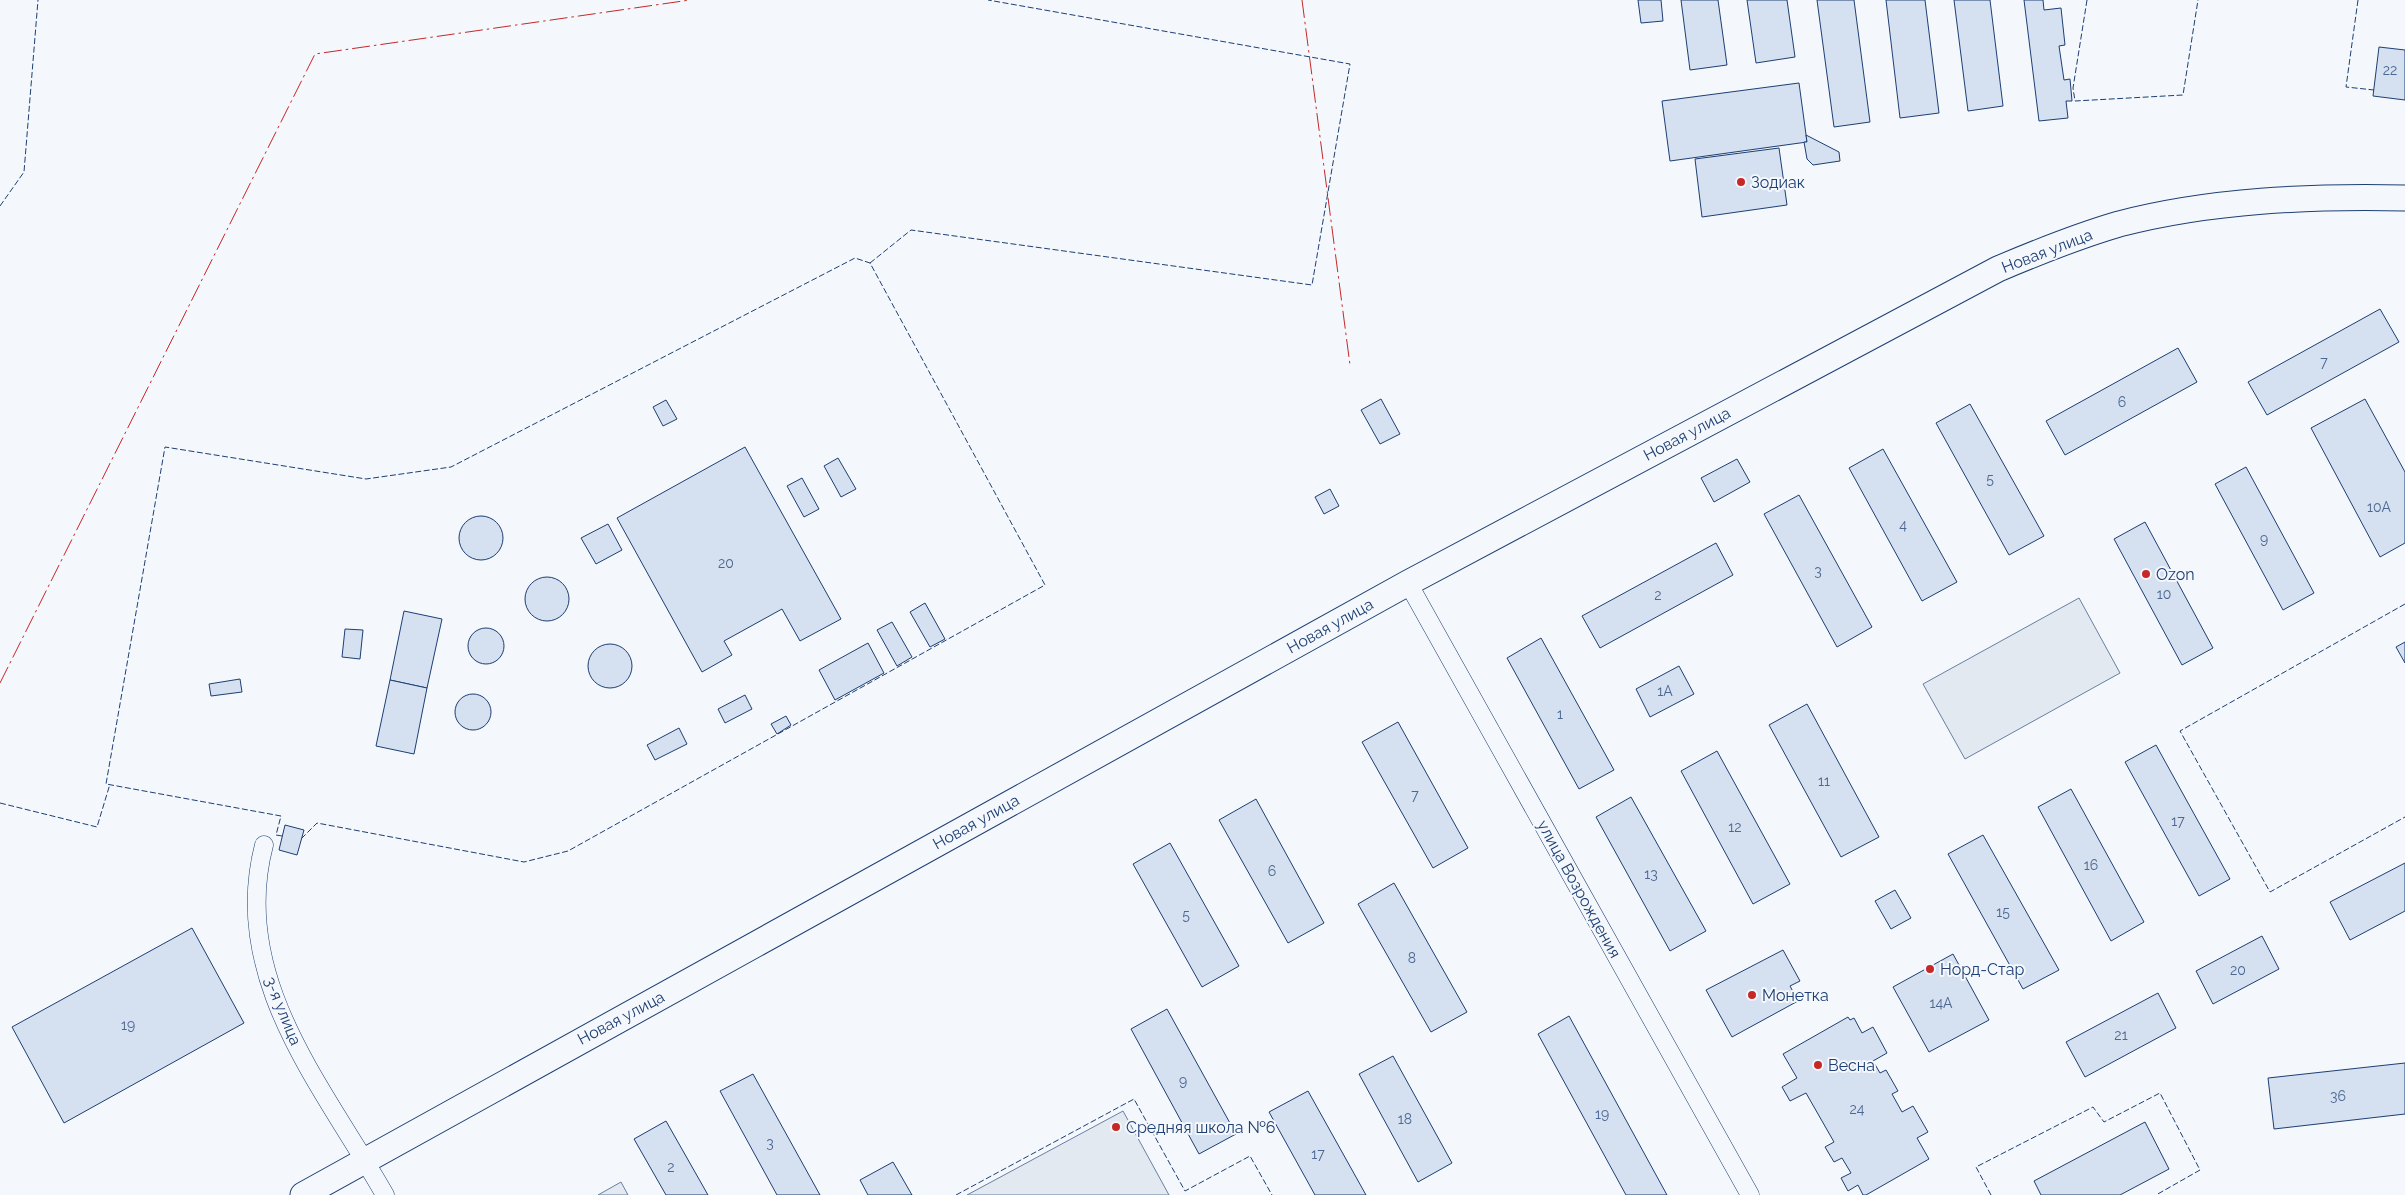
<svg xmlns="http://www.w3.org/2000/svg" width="2405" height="1195" font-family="Raleway,sans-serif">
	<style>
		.green { fill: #e3e9f0; stroke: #687fa3 }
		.building { fill: #d5e0f0; stroke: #1d3f73 }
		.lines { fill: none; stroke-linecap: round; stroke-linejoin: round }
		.street-casing { stroke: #1d3f73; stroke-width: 19 }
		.secondary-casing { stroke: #1d3f73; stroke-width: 27 }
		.street { stroke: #f4f7fb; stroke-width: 18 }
		.secondary { stroke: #f4f7fb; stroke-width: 25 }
		.fence { stroke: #1d3f73; stroke-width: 1; stroke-dasharray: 6 2.5; stroke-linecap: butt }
		.power { stroke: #c62828; stroke-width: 1; stroke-dasharray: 18 4 2.5 4; stroke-linecap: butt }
		.poi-dot { fill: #c62828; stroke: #f4f7fb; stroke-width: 2 }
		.labels { text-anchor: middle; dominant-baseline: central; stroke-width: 4; stroke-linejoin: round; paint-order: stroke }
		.number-label { font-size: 14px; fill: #4b6792 }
		.poi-label { font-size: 16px; fill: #1d3f73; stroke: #f4f7fb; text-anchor: start }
		.street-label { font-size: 16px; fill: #1d3f73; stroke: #f4f7fb }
	</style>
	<rect width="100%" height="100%" fill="#f4f7fb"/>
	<g class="green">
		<path d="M2079 598 2120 673 1965 759 1923 684Z"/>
		<path d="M1123 1111 1169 1195H967Z"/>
		<path d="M621 1182 628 1195H598Z"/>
	</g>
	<g class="building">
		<path d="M1638 0H1661L1663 21 1641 23Z"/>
		<path d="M1681 0H1718L1727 65 1690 70Z"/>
		<path d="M1747 0H1787L1795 57 1756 63Z"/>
		<path d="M1817 0H1854L1870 122 1834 127Z"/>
		<path d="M1886 0H1925L1939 113 1900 118Z"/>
		<path d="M1954 0H1990L2003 106 1968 111Z"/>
		<path d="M2024 0H2043L2044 10 2061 8 2065 45 2059 46 2064 80 2070 79 2072 101H2066L2068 118 2039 121Z"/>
		<path d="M2379 47 2405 50V100L2373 96Z"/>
		<path d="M1799 83 1807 142 1670 161 1662 101Z"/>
		<path d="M1806 135 1839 152 1840 161 1813 165 1807 159 1804 142H1807Z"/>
		<path d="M1779 148 1787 205 1702 217 1695 159Z"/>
		<path d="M2380 309 2399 342 2267 415 2248 382Z"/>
		<path d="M2178 348 2197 382 2065 455 2046 421Z"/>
		<path d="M1381 399 1400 434 1380 444 1361 410Z"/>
		<path d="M2365 399 2405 472V543L2380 557 2311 428Z"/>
		<path d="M666 400 677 419 663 426 653 407Z"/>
		<path d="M1970 404 2044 536 2009 555 1936 423Z"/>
		<path d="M745 447 841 619 800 641 782 609 724 641 732 655 702 672 617 518Z"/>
		<path d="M1883 449 1957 582 1922 601 1849 468Z"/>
		<path d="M838 458 856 489 841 497 824 466Z"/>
		<path d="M1737 459 1750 482 1714 502 1701 478Z"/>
		<path d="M2246 467 2314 593 2283 610 2215 484Z"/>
		<path d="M802 478 819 509 804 517 787 486Z"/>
		<path d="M1330 489 1339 506 1324 514 1315 497Z"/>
		<path d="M1799 495 1872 627 1837 647 1764 514Z"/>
		<circle cx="481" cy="538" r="22"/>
		<path d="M2145 522 2213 648 2182 665 2114 539Z"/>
		<path d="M608 524 622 550 596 564 581 538Z"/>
		<path d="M1716 543 1733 575 1600 648 1582 616Z"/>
		<circle cx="547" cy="599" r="22"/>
		<path d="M925 603 945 639 930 647 910 612Z"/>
		<path d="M404 611 442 619 427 688 390 680Z"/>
		<path d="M892 622 912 657 897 666 877 630Z"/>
		<circle cx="486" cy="646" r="18"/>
		<path d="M345 629 363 630 360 659 342 657Z"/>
		<path d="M1541 638 1614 770 1579 789 1507 658Z"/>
		<path d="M2405 642V663L2396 647Z"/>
		<path d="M868 643 884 673 835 700 819 670Z"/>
		<circle cx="610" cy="666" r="22"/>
		<path d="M1679 666 1694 694 1650 717 1636 689Z"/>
		<path d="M240 679 242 692 211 696 209 684Z"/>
		<path d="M390 680 427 688 414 754 376 746Z"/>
		<circle cx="473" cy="712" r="18"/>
		<path d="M745 695 752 709 725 723 718 709Z"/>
		<path d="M1807 704 1879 837 1841 857 1769 725Z"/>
		<path d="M786 716 791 725 777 734 771 724Z"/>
		<path d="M1398 722 1468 848 1433 868 1362 742Z"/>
		<path d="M679 728 687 744 655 760 647 745Z"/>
		<path d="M2156 745 2230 879 2199 896 2125 762Z"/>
		<path d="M1717 751 1790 884 1753 904 1681 771Z"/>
		<path d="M2071 789 2144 922 2111 941 2038 807Z"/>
		<path d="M1631 797 1706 931 1670 951 1596 817Z"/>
		<path d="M1256 799 1324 923 1288 943 1219 820Z"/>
		<path d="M285 825 304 830 297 855 279 850Z"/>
		<path d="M1983 835 2059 970 2023 989 1948 854Z"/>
		<path d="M1170 843 1239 966 1202 987 1133 864Z"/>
		<path d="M2405 863V911L2350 940 2330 902Z"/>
		<path d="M1394 883 1467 1012 1431 1032 1358 904Z"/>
		<path d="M1895 890 1911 918 1891 929 1875 901Z"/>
		<path d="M192 928 244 1023 64 1123 12 1027Z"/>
		<path d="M2262 936 2279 969 2213 1004 2196 971Z"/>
		<path d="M1783 950 1800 981 1790 986 1798 1001 1732 1037 1706 990Z"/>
		<path d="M1953 954 1989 1020 1929 1052 1893 987Z"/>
		<path d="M2158 993 2176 1028 2085 1077 2066 1042Z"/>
		<path d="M1167 1009 1236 1134 1199 1154 1131 1029Z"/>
		<path d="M1569 1016 1667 1195H1626L1538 1034Z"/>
		<path d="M1848 1017 1850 1020 1854 1018 1862 1033 1873 1027 1887 1053 1873 1061 1880 1073 1886 1070 1898 1091 1892 1094 1902 1112 1913 1106 1928 1132 1917 1138 1929 1159 1866 1195H1863L1858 1185 1848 1191 1841 1178 1851 1173 1842 1158 1834 1162 1825 1147 1834 1142 1806 1093 1790 1101 1782 1087 1797 1078 1783 1054Z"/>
		<path d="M1393 1056 1452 1163 1418 1182 1359 1074Z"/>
		<path d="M2405 1063V1114L2274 1129 2268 1078Z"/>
		<path d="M753 1074 820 1195H777L720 1091Z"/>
		<path d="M1308 1091 1366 1195H1315L1269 1112Z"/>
		<path d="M666 1121 708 1195H666L634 1139Z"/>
		<path d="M2145 1122 2169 1169 2120 1195H2041L2034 1181Z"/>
		<path d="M893 1162 912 1195H868L860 1180Z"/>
	</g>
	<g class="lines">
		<defs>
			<g id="street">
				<path d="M1408 583 1750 1195"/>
				<path d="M264 845C229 979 324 1087 385 1195"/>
			</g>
			<path id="secondary" d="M303 1195 1408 583 1998 269C2038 252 2078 236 2119 224 2211 200 2311 196 2405 198"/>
		</defs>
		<use href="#street" class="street-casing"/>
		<use href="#secondary" class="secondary-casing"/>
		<use href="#street" class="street"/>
		<use href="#secondary" class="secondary"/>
		<g class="fence">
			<path d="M2087 0 2073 88 2075 101 2183 95 2198 0"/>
			<path d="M2358 0 2346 87 2374 90"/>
			<path d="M0 206 24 172 38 0"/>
			<path d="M870 263 911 230 1312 285 1350 64 988 0"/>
			<path d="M2405 604 2180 731 2270 892 2405 817"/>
			<path d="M0 803 97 827 110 784"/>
			<path d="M282 836 276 835 281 816 106 784 165 447 366 479 451 467 855 258 870 263 1045 585 568 851 524 862 317 823 301 839"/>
			<path d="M956 1195 1134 1099 1185 1191 1250 1156 1272 1195"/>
			<path d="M1991 1195 1976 1167 2093 1107 2104 1122 2160 1093 2200 1170 2156 1195"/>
		</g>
		<g class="power">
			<path d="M1302 0 1350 365"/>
			<path d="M0 683 315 54 690 0"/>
		</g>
	</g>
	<g class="poi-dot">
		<circle cx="1741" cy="182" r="5"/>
		<circle cx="2146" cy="574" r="5"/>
		<circle cx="1930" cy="969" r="5"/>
		<circle cx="1752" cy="995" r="5"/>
		<circle cx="1818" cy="1065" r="5"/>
		<circle cx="1116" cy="1127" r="5"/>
	</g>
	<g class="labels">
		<g class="number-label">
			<text x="2390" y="70">22</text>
			<text x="2324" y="362">7</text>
			<text x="2122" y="402">6</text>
			<text x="1990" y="479">5</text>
			<text x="2379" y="507">10А</text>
			<text x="1903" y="525">4</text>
			<text x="2264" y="539">9</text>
			<text x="726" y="563">20</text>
			<text x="1818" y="571">3</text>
			<text x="2164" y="594">10</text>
			<text x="1658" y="595">2</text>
			<text x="1665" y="691">1А</text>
			<text x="1560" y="714">1</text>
			<text x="1824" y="781">11</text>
			<text x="1415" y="795">7</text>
			<text x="2178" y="821">17</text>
			<text x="1735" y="827">12</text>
			<text x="2091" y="865">16</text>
			<text x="1272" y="871">6</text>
			<text x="1651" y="874">13</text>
			<text x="2003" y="912">15</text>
			<text x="1186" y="915">5</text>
			<text x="1412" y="958">8</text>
			<text x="2238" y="970">20</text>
			<text x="1941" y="1003">14А</text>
			<text x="128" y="1025">19</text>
			<text x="2121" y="1035">21</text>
			<text x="1183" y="1081">9</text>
			<text x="2338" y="1096">36</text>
			<text x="1857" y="1109">24</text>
			<text x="1602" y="1114">19</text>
			<text x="1405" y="1119">18</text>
			<text x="770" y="1143">3</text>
			<text x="1318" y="1154">17</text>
			<text x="671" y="1167">2</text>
		</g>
		<g class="poi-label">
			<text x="1751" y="182">Зодиак</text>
			<text x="2156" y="574">Ozon</text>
			<text x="1940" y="969">Норд-Стар</text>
			<text x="1762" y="995">Монетка</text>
			<text x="1828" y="1065">Весна</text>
			<text x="1126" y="1127">Средняя школа №6</text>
		</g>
		<g class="street-label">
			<text transform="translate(2047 251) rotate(-21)">Новая улица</text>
			<text transform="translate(1687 434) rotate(-28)">Новая улица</text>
			<text transform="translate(1330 626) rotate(-29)">Новая улица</text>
			<text transform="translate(976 822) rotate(-29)">Новая улица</text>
			<text transform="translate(1579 889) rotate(61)">улица Возрождения</text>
			<text transform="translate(283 1011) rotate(68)">3-я улица</text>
			<text transform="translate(621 1018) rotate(-28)">Новая улица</text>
		</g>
	</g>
</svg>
